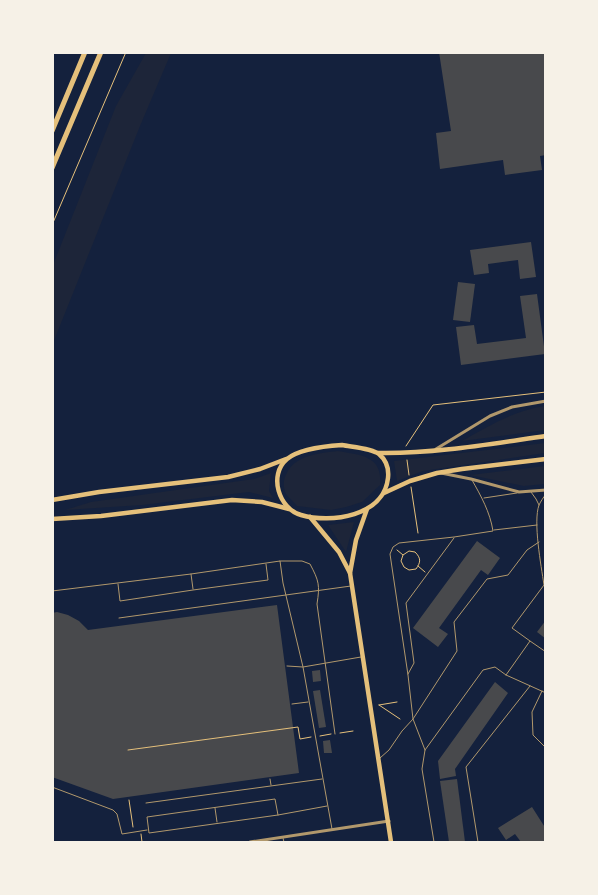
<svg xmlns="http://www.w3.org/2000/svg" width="598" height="895" font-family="Lato,sans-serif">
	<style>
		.green { fill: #1d2539 }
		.building { fill: #48494c }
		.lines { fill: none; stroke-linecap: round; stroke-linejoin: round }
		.path { stroke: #e5c07b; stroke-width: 1 }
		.service { stroke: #b1986c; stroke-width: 1 }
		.minor { stroke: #b1986c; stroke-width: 3 }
		.secondary { stroke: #e5c07b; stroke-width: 4.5 }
		.trunk { stroke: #e5c07b; stroke-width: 5 }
	</style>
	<rect width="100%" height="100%" fill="#14213d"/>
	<g class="green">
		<path d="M146 53H171L140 126 53 343V265L116 106Z"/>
		<path d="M545 406V430L462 441C489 426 515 410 545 406Z"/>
		<path d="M545 443V453L423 471 397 481 394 461Z"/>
		<path d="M338 451C361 455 383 456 380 485L362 502 346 507 331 510 297 506C294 502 289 498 286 494 283 488 283 480 286 475 294 455 320 453 338 451Z"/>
		<path d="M545 466V484L524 486 470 475Z"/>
		<path d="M271 473 269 491 273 498 249 492 142 505 65 510 91 502 254 479Z"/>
		<path d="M354 522 346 552 328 525Z"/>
	</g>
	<g class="building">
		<path d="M439 52H546V155L540 156 542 170 505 175 503 160 440 169 436 133 451 131Z"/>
		<path d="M531 242 536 277 520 279 518 260 488 264 489 273 474 275 470 250Z"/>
		<path d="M458 282 475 284 470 322 453 320Z"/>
		<path d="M537 294 545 354 461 365 456 327 474 325 477 344 526 338 520 296Z"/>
		<path d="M477 541 500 558 488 575 481 570 439 628 448 634 438 647 413 628Z"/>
		<path d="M277 605 299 773 113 799 52 777V613L57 612 68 615 79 621 88 630Z"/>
		<path d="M546 620V639L537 632Z"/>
		<path d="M320 670 321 681 313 682 312 671Z"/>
		<path d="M495 682 508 693 455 769 456 776 440 779 438 761Z"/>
		<path d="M320 690 326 727 319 728 313 691Z"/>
		<path d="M330 740 332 753H324L323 741Z"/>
		<path d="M457 779 465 842H449L440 781Z"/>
		<path d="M532 807 546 829V842H521L515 834 506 840 498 828Z"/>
	</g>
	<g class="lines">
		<g class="path">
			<path d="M52 53 53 52"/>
			<path d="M52 225 126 52"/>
			<path d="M406 446 433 405 546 392"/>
			<path d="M407 460 409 475"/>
			<path d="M411 487 418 533"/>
			<path d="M397 550 403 555 409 551 415 552C421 558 421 562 416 569L409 570 404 567 401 561 403 555"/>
			<path d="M418 566 425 572"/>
			<path d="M379 705 400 719"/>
			<path d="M379 705 397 702"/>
			<path d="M340 733 353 731"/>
			<path d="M320 736 331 734"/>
			<path d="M128 750 298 727 300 739 311 737"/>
			<path d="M129 800 133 827"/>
			<path d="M141 834 142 842"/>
		</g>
		<g class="service">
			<path d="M531 492 536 499 539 505"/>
			<path d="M484 498 517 493"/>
			<path d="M494 530 537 525"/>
			<path d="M280 561H302L310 564C319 581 320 585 317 604L335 734"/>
			<path d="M191 574 193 589"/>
			<path d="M118 584 120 601 193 590 268 580 266 564"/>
			<path d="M52 591 191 574 280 561 283 583 303 667 332 829"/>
			<path d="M119 618 351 586"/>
			<path d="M530 641 512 628 544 585C541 565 533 522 539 505 541 501 543 498 546 494"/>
			<path d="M287 666 303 667 361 657"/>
			<path d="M408 674 414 663 406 603 454 538"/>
			<path d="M506 675 530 641 546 652"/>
			<path d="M542 691 532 712 533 735 546 748"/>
			<path d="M292 704 308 702"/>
			<path d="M425 750 413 719 408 675 390 554 393 547 399 543 454 537 493 531C490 512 481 496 472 480"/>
			<path d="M380 758 389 750 402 731 413 719 457 651 454 622 487 579 508 575 527 550 539 542"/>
			<path d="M270 779 271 785"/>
			<path d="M52 787 113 810 117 814 122 834 147 830"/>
			<path d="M146 803 322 779"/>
			<path d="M215 808 217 822"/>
			<path d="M278 815 275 799 147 817 149 833 278 815 327 806"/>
			<path d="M283 838 284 842"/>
			<path d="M434 842 422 769 425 750 483 670 495 667 506 675 546 693"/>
			<path d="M478 842 466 767 530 686"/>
		</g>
		<g class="minor">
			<path d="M436 449 490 416 512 407 546 401"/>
			<path d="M441 473 471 479 519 492 546 490"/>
			<path d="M250 842 389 821"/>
		</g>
		<g class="secondary">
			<path d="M342 445C352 447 371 448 379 454 386 460 389 469 388 478 384 516 331 524 301 515 279 509 268 475 287 459 299 449 327 446 342 445Z"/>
			<path d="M378 453C434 454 490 444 546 436"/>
			<path d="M384 493 410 481 437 473 462 469 546 459"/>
			<path d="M52 500 99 492 228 477 260 469 286 459"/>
			<path d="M367 509 356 540 350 573 391 842"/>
			<path d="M310 517 339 552 350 573"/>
			<path d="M52 519 101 516 232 500 262 502 289 509"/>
		</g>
		<g class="trunk">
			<path d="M52 131 85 52"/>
			<path d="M52 168 101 52"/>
		</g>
	</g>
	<rect width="598" height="895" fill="none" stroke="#f6f1e7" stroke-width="108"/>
</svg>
